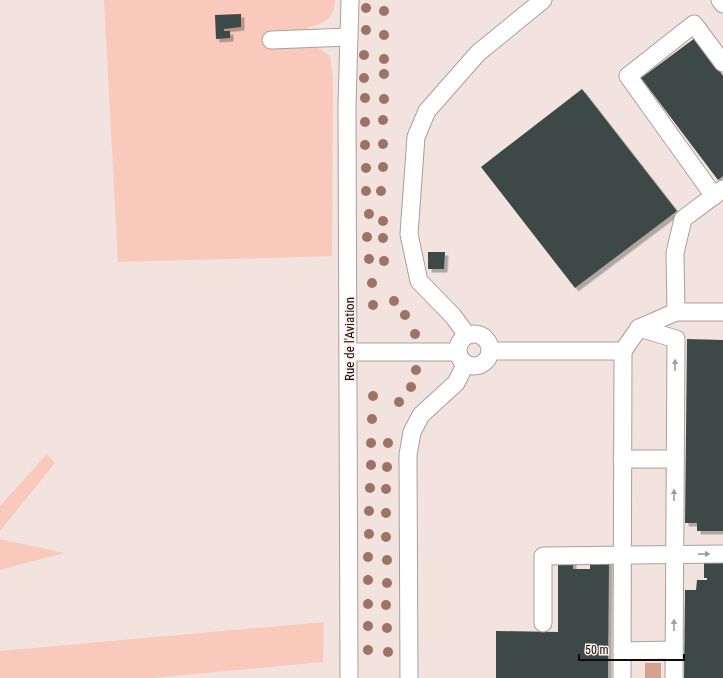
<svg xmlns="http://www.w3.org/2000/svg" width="723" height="678" font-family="'Roboto Condensed',sans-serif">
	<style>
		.green { fill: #f9cabc }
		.water { fill: #d7a190 }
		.building { fill: #3d4a47; filter: url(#shadow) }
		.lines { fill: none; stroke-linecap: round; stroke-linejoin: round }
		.minor-casing { stroke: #ac9e9a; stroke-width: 19 }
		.minor { stroke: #fff; stroke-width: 17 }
		.tree { fill: #9d7364 }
		.oneway { fill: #9f9d9d }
		.labels { text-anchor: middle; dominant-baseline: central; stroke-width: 4; stroke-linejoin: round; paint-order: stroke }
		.street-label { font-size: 13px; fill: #100b09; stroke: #fff0eb }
	</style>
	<defs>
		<filter id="shadow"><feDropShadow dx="3.5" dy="3.5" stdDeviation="0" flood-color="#0004"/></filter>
	</defs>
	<rect width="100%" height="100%" fill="#f2e3de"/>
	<g class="green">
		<path d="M104 0H335C334 20 324 23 307 28V45L320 49 330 56 333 77 332 256 118 262Z"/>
		<path d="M47 454 55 463 0 531V506Z"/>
		<path d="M0 539 64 553 0 570Z"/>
		<path d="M324 622 323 662 154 678H0V651Z"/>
	</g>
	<rect class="water" x="645" y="663" width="16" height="15"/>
	<g class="building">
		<path d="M241 14V27L224 29V31H230V38L216 39 215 15Z"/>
		<path d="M695 38 723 76V176L718 180 641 78Z"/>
		<path d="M582 89 677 211 575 288 481 167Z"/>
		<path d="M428 252H445L444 269H428Z"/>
		<path d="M687 339 723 340V531H697V523H685Z"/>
		<path d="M558 561H573V569H590V561H609L608 678H496V631L558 632Z"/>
		<path d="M704 562 723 563V678H684L685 590H696L697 580H707V578H704Z"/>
	</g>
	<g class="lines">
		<defs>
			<g id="minor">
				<path d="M720 0 723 4"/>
				<path d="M271 40 349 37"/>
				<path d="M714 196 628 76 694 24 723 63"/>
				<path d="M676 312 675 253 683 219 723 189"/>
				<path d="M639 328 676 339 674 678"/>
				<circle cx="474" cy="350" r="16"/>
				<path d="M467 335 453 316 419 281 409 234 416 137 427 111 478 53 543 0"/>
				<path d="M490 351H623L639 328 676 312H723"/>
				<path d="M349 352H457"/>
				<path d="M622 459H674"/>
				<path d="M543 623V556L723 554"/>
				<path d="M622 651 673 650"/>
				<path d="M349 678 347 105 350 0"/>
				<path d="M409 678 408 455 412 432 421 415 456 383 465 365"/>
				<path d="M622 678 623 351"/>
			</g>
		</defs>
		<use href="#minor" class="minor-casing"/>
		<use href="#minor" class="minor"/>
	</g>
	<g class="tree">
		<circle cx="366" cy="8" r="5"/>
		<circle cx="384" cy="11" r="5"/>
		<circle cx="366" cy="30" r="5"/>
		<circle cx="384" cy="35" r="5"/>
		<circle cx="364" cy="55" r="5"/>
		<circle cx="384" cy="59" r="5"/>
		<circle cx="384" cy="74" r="5"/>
		<circle cx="364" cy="78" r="5"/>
		<circle cx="365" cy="98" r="5"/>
		<circle cx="384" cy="99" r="5"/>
		<circle cx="383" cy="120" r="5"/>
		<circle cx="365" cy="122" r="5"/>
		<circle cx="383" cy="144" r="5"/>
		<circle cx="365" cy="145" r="5"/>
		<circle cx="383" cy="167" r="5"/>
		<circle cx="366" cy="168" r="5"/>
		<circle cx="366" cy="191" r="5"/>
		<circle cx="381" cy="191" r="5"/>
		<circle cx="369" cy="214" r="5"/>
		<circle cx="383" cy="221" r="5"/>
		<circle cx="367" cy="237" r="5"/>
		<circle cx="383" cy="238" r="5"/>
		<circle cx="369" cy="259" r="5"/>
		<circle cx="384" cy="261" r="5"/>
		<circle cx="372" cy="283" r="5"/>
		<circle cx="394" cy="301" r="5"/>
		<circle cx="373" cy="305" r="5"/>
		<circle cx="405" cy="315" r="5"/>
		<circle cx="415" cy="334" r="5"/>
		<circle cx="416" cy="370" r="5"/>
		<circle cx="411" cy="387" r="5"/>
		<circle cx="373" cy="396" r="5"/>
		<circle cx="399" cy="402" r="5"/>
		<circle cx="372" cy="419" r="5"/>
		<circle cx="371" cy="443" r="5"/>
		<circle cx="388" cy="443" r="5"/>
		<circle cx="371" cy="465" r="5"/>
		<circle cx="387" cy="467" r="5"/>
		<circle cx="370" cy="488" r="5"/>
		<circle cx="386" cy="489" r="5"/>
		<circle cx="369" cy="511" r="5"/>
		<circle cx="386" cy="513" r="5"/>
		<circle cx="369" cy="534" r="5"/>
		<circle cx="386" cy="537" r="5"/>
		<circle cx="368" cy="557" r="5"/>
		<circle cx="387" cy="560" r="5"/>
		<circle cx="368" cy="580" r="5"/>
		<circle cx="387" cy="583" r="5"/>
		<circle cx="368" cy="604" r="5"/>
		<circle cx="386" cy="605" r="5"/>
		<circle cx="368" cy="626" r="5"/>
		<circle cx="387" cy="628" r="5"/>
		<circle cx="368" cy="650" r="5"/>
		<circle cx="388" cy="652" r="5"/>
	</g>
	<defs><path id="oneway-solid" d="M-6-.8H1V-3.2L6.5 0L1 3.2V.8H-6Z"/></defs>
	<g class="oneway">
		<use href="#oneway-solid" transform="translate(675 365) rotate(-89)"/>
		<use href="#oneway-solid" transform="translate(674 495) rotate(-90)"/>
		<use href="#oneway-solid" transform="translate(704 554) rotate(-1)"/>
		<use href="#oneway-solid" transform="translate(674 625) rotate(-90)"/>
	</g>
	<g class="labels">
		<g class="street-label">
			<text transform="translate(349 339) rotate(-90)">Rue de l'Aviation</text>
		</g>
	</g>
	<path d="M579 654v6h105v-6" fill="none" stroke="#100b09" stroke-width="2"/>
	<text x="585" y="654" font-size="12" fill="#100b09" stroke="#fff0eb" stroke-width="3" paint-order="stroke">50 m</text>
</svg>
